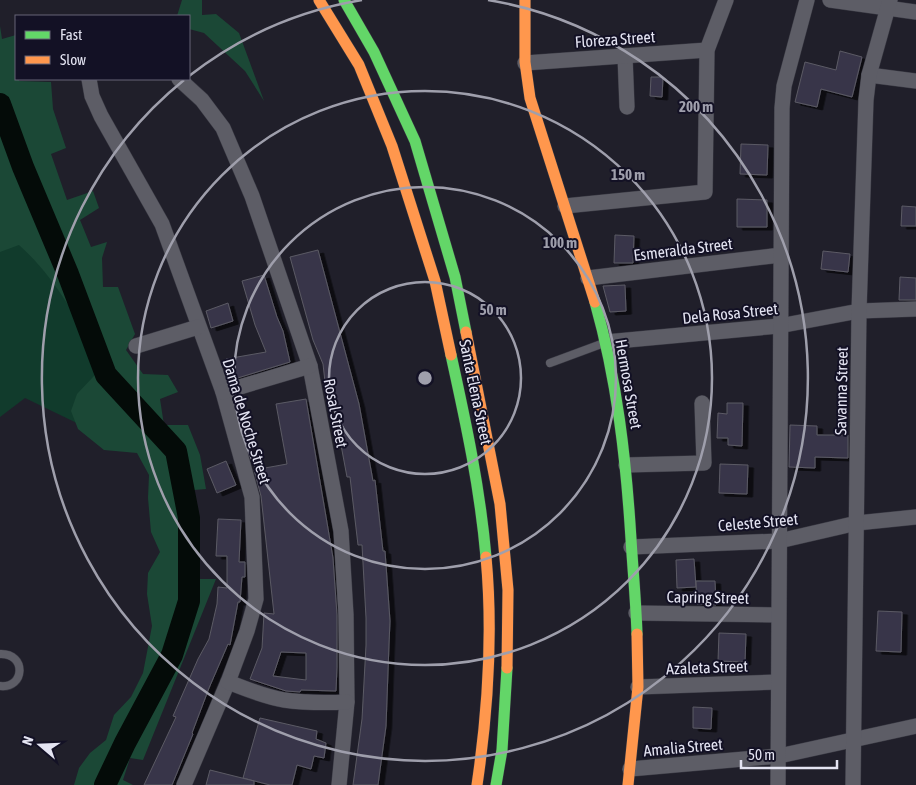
<svg xmlns="http://www.w3.org/2000/svg" width="916" height="785" font-family="'Asap Condensed',sans-serif">
	<style>
		.green { fill: #113b2c }
		.forest { fill: #1b4836 }
		.lines { fill: none; stroke-linecap: round; stroke-linejoin: round }
		.river { stroke: #040b08; stroke-width: 22 }
		.building { fill: #393648; stroke: #5b5a65; fill-rule: evenodd; filter: url(#shadow) }
		.lane-casing { stroke: #393943; stroke-width: 9 }
		.street-casing { stroke: #393943; stroke-width: 16 }
		.fast-casing { stroke: #393943; stroke-width: 12 }
		.slow-casing { stroke: #393943; stroke-width: 12 }
		.lane { stroke: #5d5d66; stroke-width: 8 }
		.street { stroke: #5d5d66; stroke-width: 15 }
		.fast { stroke: #63d668; stroke-width: 11 }
		.slow { stroke: #ff974d; stroke-width: 11 }
		.ring { fill: none; stroke: #9f9fac; stroke-width: 2.5 }
		.labels { text-anchor: middle; dominant-baseline: central; stroke-width: 4; stroke-linejoin: round; paint-order: stroke }
		.street-label { font-size: 16px; fill: #e4e4f2; stroke: #131125 }
		.centre { fill: #9f9fac; stroke: #131125; stroke-width: 2.5 }
		.ring-label { font-size: 15px; text-anchor: middle; font-weight: bold; fill: #9f9fac; stroke: #131125; stroke-width: 4; stroke-linejoin: round; paint-order: stroke }
	</style>
	<defs>
		<filter id="shadow"><feDropShadow dx="5.5" dy="3" stdDeviation="0" flood-color="#0009"/></filter>
	</defs>
	<rect width="100%" height="100%" fill="#201f2a"/>
	<path class="green" d="M0 103 106 375 114 441 25 398 0 417Z"/>
	<g class="forest">
		<path d="M182 0H202V15L216 14 239 33 264 101 245 71 204 33 189 29V16H177Z"/>
		<path d="M0 26 2 39 16 35V79H19V81L51 82 53 109 66 148 51 154 67 200 93 191 99 208 80 220 91 247 107 242 102 258 103 287H118L135 334 126 350 143 374 168 375 178 392 160 399 164 425H188L200 455 206 489 194 490 198 518V579H216L143 760 130 758 123 780 133 785H74L79 768 90 753 106 740 114 715 131 697 143 673 152 626 147 594 148 573 160 552 151 532 148 498 149 475 137 453 104 450 78 429 71 411 77 394 94 376 100 358C76 318 55 277 19 245L0 252Z"/>
	</g>
	<g class="lines">
		<path class="river" d="M0 104 23 167 68 274 106 375 176 451 189 518V601L172 655 125 743 105 785"/>
	</g>
	<g class="building">
		<path d="M840 51 862 57 852 97 821 89 817 107 795 102 805 62 836 70Z"/>
		<path d="M651 77H663L662 97 650 96Z"/>
		<path d="M741 144 768 145 767 175 740 174Z"/>
		<path d="M737 199 767 200V227H737Z"/>
		<path d="M902 206 916 207V226H901Z"/>
		<path d="M615 235 634 236 633 263H614Z"/>
		<path d="M318 250 359 404 373 481 375 480 383 551H385L390 621 389 644 386 726 378 785H353L362 719 366 645V618L362 545H358L350 477H347L329 381 325 382 323 364 313 340 290 257Z"/>
		<path d="M823 251 850 254 848 272 821 269Z"/>
		<path d="M264 275 277 317 283 331 290 362 231 380 226 359 266 352 255 325 242 281Z"/>
		<path d="M900 277 916 278V300H899Z"/>
		<path d="M625 285 626 311 610 312 603 286Z"/>
		<path d="M228 303 233 321 211 328 206 311Z"/>
		<path d="M306 399 333 558 337 615V667L336 691 301 690 300 692 286 691 250 679 262 648 264 613 274 614 261 496 254 470 287 464 276 404ZM281 652 306 653V680L273 676Z"/>
		<path d="M727 403H743L742 446 728 445V438H717L718 413 727 414Z"/>
		<path d="M790 425 817 426V435H848V458L815 457V468L789 467Z"/>
		<path d="M226 461 236 485 217 493 207 469Z"/>
		<path d="M720 464 748 465 747 494 719 493Z"/>
		<path d="M218 519 241 520 239 562H245V577H242L240 602H238L230 645 228 644 209 688 192 733 193 734 172 785H144L176 717 173 716 198 659 209 639 217 604 218 587 227 588V556H216Z"/>
		<path d="M694 559 696 587 677 588 676 560Z"/>
		<path d="M696 581H715L716 605 697 604Z"/>
		<path d="M878 611 902 612 901 652 876 651Z"/>
		<path d="M719 633 746 634 745 662 718 661Z"/>
		<path d="M693 707 712 708 711 729 693 728Z"/>
		<path d="M260 718 317 731 316 739 326 743 324 758 314 756 311 769 297 765 292 785H270L243 778Z"/>
		<path d="M210 770 254 781V785H206Z"/>
	</g>
	<g class="lines">
		<defs>
			<g id="lane">
				<path d="M550 363 604 343"/>
				<path d="M0 654C27 653 25 689 0 686"/>
			</g>
			<g id="street">
				<path d="M830 0 916 12"/>
				<path d="M625 56 627 107"/>
				<path d="M525 63 707 50"/>
				<path d="M869 75 916 81"/>
				<path d="M89 79 92 96 101 116 162 224 223 392 252 497 256 599 247 631 228 682 184 785"/>
				<path d="M179 79 202 100 223 128 252 196 310 366 341 531 346 615 347 702 339 785"/>
				<path d="M565 206 705 192 707 50 726 0"/>
				<path d="M588 278 781 255"/>
				<path d="M606 342 779 326 859 311 916 309"/>
				<path d="M136 346 198 327"/>
				<path d="M223 392 310 366"/>
				<path d="M626 465 704 463 702 403"/>
				<path d="M631 547 779 541 857 523 916 517"/>
				<path d="M636 613 778 615"/>
				<path d="M228 682C246 689 265 697 284 700 305 703 326 703 347 702"/>
				<path d="M638 687 778 682"/>
				<path d="M630 769 779 756 916 726"/>
				<path d="M778 785 782 108 784 86 807 0"/>
				<path d="M853 785 859 311 866 100 869 75 890 0"/>
			</g>
			<g id="fast">
				<path d="M344 0 374 52 415 141 455 277 466 332"/>
				<path d="M595 302C617 380 626 458 631 539 633 571 636 602 637 634"/>
				<path d="M451 355C466 423 480 488 486 557"/>
				<path d="M496 785 502 750 507 668"/>
			</g>
			<g id="slow">
				<path d="M319 0 359 65 392 146 435 281 451 355"/>
				<path d="M525 0V62L530 98 595 302"/>
				<path d="M466 332 500 504 508 590 507 668"/>
				<path d="M477 785C488 710 493 632 486 557"/>
				<path d="M628 785 638 687 637 634"/>
			</g>
		</defs>
		<use href="#lane" class="lane-casing"/>
		<use href="#street" class="street-casing"/>
		<use href="#fast" class="fast-casing"/>
		<use href="#slow" class="slow-casing"/>
		<use href="#lane" class="lane"/>
		<use href="#street" class="street"/>
		<use href="#fast" class="fast"/>
		<use href="#slow" class="slow"/>
	</g>
	<g class="ring">
		<circle cx="425" cy="378" r="96"/>
		<circle cx="425" cy="378" r="191"/>
		<circle cx="425" cy="378" r="287"/>
		<path d="M189 76A383 383 0 0 1 362 0M488 0A383 383 0 1 1 184 80"/>
	</g>
	<g class="labels">
		<g class="street-label">
			<text transform="translate(615 39) rotate(-4)">Floreza Street</text>
			<text transform="translate(683 249) rotate(-7)">Esmeralda Street</text>
			<text transform="translate(730 313) rotate(-6)">Dela Rosa Street</text>
			<text transform="translate(629 384) rotate(80)">Hermosa Street</text>
			<text transform="translate(841 391) rotate(-89)">Savanna Street</text>
			<text transform="translate(476 392) rotate(78)">Santa Elena Street</text>
			<text transform="translate(336 413) rotate(79)">Rosal Street</text>
			<text transform="translate(247 421) rotate(73)">Dama de Noche Street</text>
			<text transform="translate(758 522) rotate(-5)">Celeste Street</text>
			<text transform="translate(708 597) rotate(1)">Capring Street</text>
			<text transform="translate(707 667) rotate(-2)">Azaleta Street</text>
			<text transform="translate(683 747) rotate(-5)">Amalia Street</text>
		</g>
	</g>
	<circle cx="425" cy="378" r="8" class="centre"/>
	<g class="ring-label">
		<text x="696" y="112">200 m</text>
		<text x="628" y="180">150 m</text>
		<text x="560" y="248">100 m</text>
		<text x="493" y="315">50 m</text>
	</g>
	<rect x="15" y="15" width="175" height="65" fill="#131125" stroke="#676577"/>
	<rect x="25" y="31" width="25" height="8" fill="#63d668" stroke="#676577"/>
	<text x="60" y="40" font-size="15" fill="#e4e4f2">Fast</text>
	<rect x="25" y="56" width="25" height="8" fill="#ff974d" stroke="#676577"/>
	<text x="60" y="65" font-size="15" fill="#e4e4f2">Slow</text>
	<g transform="translate(40 745) rotate(289)" stroke="#131125" stroke-width="4" paint-order="stroke">
	<path d="M0-4L9 19L0 12L-9 19Z" fill="#e4e4f2"/>
	<text y="-8" font-size="14" font-weight="bold" text-anchor="middle" fill="#e4e4f2">N</text>
	</g>
	<path d="M741 760v8h96v-8" fill="none" stroke="#e4e4f2" stroke-width="2.5"/>
	<text x="748" y="760" font-size="15" fill="#e4e4f2" stroke="#131125" stroke-width="4" paint-order="stroke">50 m</text>
</svg>
